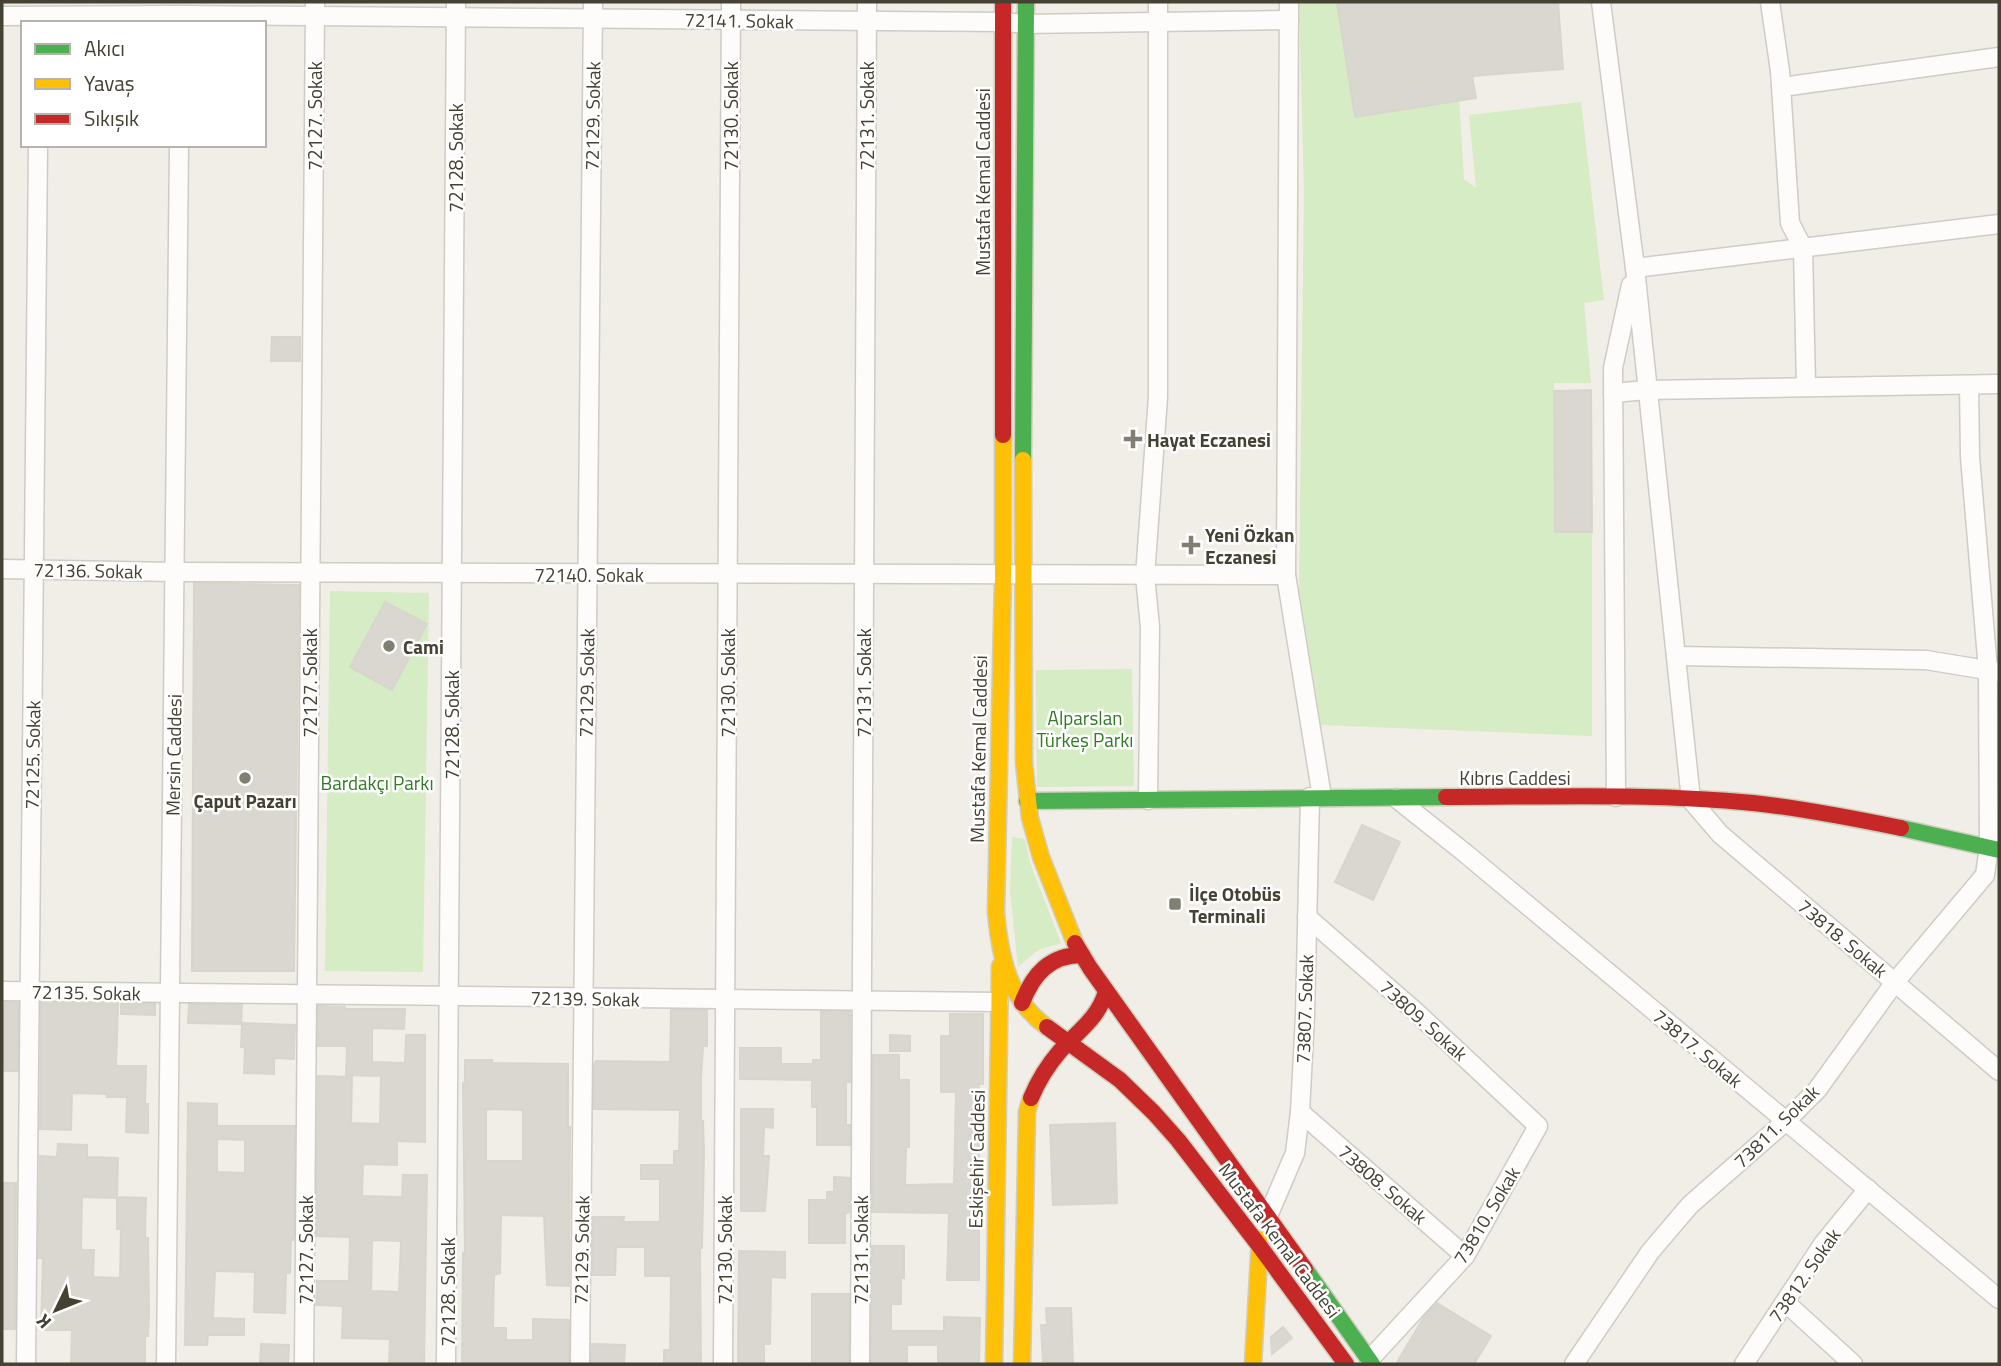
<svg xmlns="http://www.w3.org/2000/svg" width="2001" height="1366" font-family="'Titillium Web',sans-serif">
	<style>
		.green { fill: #d5ecc4 }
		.building { fill: #d9d7cf; stroke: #d8d6cc; stroke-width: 2; fill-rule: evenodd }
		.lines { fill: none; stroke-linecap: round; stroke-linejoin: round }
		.street-casing { stroke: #ceccc4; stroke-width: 21 }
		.fast-casing { stroke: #cfcebd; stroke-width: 19 }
		.slow-casing { stroke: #cfcebd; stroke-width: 19 }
		.jam-casing { stroke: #cfcebd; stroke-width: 19 }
		.street { stroke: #fdfcfb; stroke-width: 18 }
		.fast { stroke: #4caf50; stroke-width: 16 }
		.slow { stroke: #ffc107; stroke-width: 16 }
		.jam { stroke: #c62828; stroke-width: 16 }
		.poi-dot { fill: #817e72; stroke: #fff; stroke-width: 2.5 }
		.labels { text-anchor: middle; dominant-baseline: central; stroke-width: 5; stroke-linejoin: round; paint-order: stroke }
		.street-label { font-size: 19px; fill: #454233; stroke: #fff }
		.poi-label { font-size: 19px; font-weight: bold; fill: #454233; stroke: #fff; text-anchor: start }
		.park-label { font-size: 19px; fill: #317b22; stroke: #fff }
	</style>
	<rect width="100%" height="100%" fill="#f0eee6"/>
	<g class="green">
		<path d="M1299 2H1453L1464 179 1476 188 1469 115 1581 102 1604 300 1584 303 1591 383H1554L1555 531 1592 532V736L1321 725 1299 589 1304 192Z"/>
		<path d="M330 591 429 593 423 972 325 971Z"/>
		<path d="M1132 669 1134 786 1037 787 1036 670Z"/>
		<path d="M1012 837 1025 839 1030 863 1061 943 1038 950 1018 967 1010 891Z"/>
	</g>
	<g class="building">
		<path d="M1337 2H1558L1563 69 1472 76 1476 98 1355 117Z"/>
		<path d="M272 337H300V361H271Z"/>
		<path d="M1591 390 1592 532H1555L1554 391Z"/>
		<path d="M194 583 299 585 294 971H192Z"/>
		<path d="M385 602 427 624 392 690 350 667Z"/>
		<path d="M1362 825 1400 842 1373 900 1335 882Z"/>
		<path d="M2 1002 18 1003V1071H2Z"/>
		<path d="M41 1003 118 1004 116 1066H146L145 1104H148V1133L126 1132 127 1097H107V1094L72 1093 71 1130 40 1129Z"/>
		<path d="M121 1004H155V1015L121 1014Z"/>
		<path d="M189 1004 242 1005 241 1024 188 1023Z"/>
		<path d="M318 1006 345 1007V1009H405L404 1029 372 1028V1062L405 1063 406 1035H425V1142L397 1141V1165L363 1164 362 1196 402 1197 403 1175H427L424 1364H389L390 1339 342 1338 343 1306 316 1305 317 1281H349L350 1237 316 1236 318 1076 352 1077 351 1123 380 1124 381 1076 346 1075 347 1046H318ZM372 1240 401 1241 399 1292 371 1291Z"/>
		<path d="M671 1010H707V1046H703L701 1079V1121H703L704 1151 702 1248H700L701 1364H664V1350H670L671 1276H645V1247H616L615 1275H592L593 1217H624L623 1222H660V1179H641V1165H674V1151H679L680 1110 594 1109V1064L596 1061 670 1062Z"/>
		<path d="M821 1011 850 1012V1082H846V1125H850V1145H817V1107H812V1080L740 1079V1048H781V1064H813V1060H821Z"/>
		<path d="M950 1014H983V1084H979V1280H947L949 1213 872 1212 873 1055H899V1080H909V1147H906L905 1185 954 1184 956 1092H941V1036H950Z"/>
		<path d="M242 1023 295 1025 294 1059 274 1058V1074L244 1073 245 1047H241Z"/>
		<path d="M890 1035 910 1036V1051H890Z"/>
		<path d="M465 1060H492V1063L568 1064V1127H570L569 1286 547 1285 544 1216 501 1215 500 1273 494 1275 493 1328H506V1340H533V1319L569 1320V1364H462L463 1253H465L463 1083H465ZM493 1109 523 1110V1161H486V1110Z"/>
		<path d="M188 1103 217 1104V1126H295L294 1235 293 1240H291L290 1273H286L285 1313 254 1312 255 1272 215 1271 213 1318 244 1319V1335H208L207 1345H185ZM217 1139 245 1140V1173L217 1172Z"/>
		<path d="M741 1109H773V1128L764 1127 763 1156H769L765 1211H741Z"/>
		<path d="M1115 1123 1117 1203 1053 1205 1050 1125Z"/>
		<path d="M58 1144 87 1145V1157L118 1158 117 1197 146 1198 145 1238H148L149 1314 148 1336H145V1364H71L72 1330H41L43 1258H38L40 1156 57 1157ZM82 1197 117 1198V1229H121L120 1278 93 1277 94 1250H81Z"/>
		<path d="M834 1177 850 1178 849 1212 845 1214V1243H809V1200H827V1192H834Z"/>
		<path d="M2 1183H16L15 1329H2Z"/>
		<path d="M872 1246H904V1278L901 1277V1304H891V1331H944V1317L980 1318 979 1364H938V1345H907V1364H871Z"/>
		<path d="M739 1251 785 1252V1278L771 1277 770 1344H764V1364H738Z"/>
		<rect x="812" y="1294" width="37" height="70"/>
		<path d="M1437 1303 1491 1336 1474 1364H1396L1424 1317Z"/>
		<path d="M1046 1308H1071L1073 1364H1047V1361H1043L1041 1325H1047Z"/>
		<path d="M1283 1327 1292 1338 1272 1354 1271 1337Z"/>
		<path d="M261 1344 289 1345 288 1364H260Z"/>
		<path d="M592 1344 625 1345 624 1364H591Z"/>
	</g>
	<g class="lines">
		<defs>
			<g id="street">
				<path d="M1289 2 1286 575 1322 797"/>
				<path d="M1601 2 1635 268 1691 800 1720 834 1999 1071"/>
				<path d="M1770 2 1780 71 1790 223 1803 248 1806 387"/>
				<path d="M2 16 181 15 1003 22 1026 24 1289 20"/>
				<path d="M1782 87 1999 57"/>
				<path d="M1635 268 1999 224"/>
				<path d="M1613 393 1647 390 1999 384"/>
				<path d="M2 569 175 572 1286 575"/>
				<path d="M1677 656 1926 660 1999 672"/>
				<path d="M1616 797 1613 368 1631 285"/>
				<path d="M1396 798 1465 853 1999 1299"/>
				<path d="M1148 800 1150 627 1145 576 1158 397V2"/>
				<path d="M1307 917 1416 1012 1538 1126 1465 1256 1369 1360"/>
				<path d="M2 991 999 1002"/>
				<path d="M1300 1112 1465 1256"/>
				<path d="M1268 1216 1295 1153 1300 1112 1305 1015 1310 797"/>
				<path d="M1785 1302 1853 1364"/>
				<path d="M26 1364 38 145"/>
				<path d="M166 1364 179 145"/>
				<path d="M304 1364 315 2"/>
				<path d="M446 1364 456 2"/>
				<path d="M580 1364 593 2"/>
				<path d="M723 1364 731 2"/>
				<path d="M860 1364 867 2"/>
				<path d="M1574 1364 1650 1252 1690 1205 1786 1121 1817 1090 1895 982 1985 875 1989 847 1988 670 1970 457 1969 385"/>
				<path d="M1744 1364 1823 1244 1868 1189"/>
			</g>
			<g id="fast">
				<path d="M1023 460 1026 2"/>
				<path d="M1027 801 1446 797"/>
				<path d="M1901 828 1999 850"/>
				<path d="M1305 1269 1372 1364"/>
			</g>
			<g id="slow">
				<path d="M1003 435V575L996 912C1000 956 1008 999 1047 1027"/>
				<path d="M1023 460 1024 763 1030 818 1041 857 1075 943"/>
				<path d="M994 1364 1000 966"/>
				<path d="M1022 1364 1027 1112 1031 1098"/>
				<path d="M1253 1364 1260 1239"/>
			</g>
			<g id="jam">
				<path d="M1003 2V435"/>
				<path d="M1446 797C1548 797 1651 793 1753 803 1802 808 1852 818 1901 828"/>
				<path d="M1075 943 1090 968 1305 1269"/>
				<path d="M1022 1003C1033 974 1050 955 1082 955"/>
				<path d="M1047 1027 1120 1080 1154 1113 1178 1140 1258 1244 1346 1364"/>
				<path d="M1031 1098C1038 1081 1048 1065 1060 1051 1078 1031 1099 1018 1106 991"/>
			</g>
		</defs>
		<use href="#street" class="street-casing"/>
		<use href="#fast" class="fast-casing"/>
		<use href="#slow" class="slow-casing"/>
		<use href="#jam" class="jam-casing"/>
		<use href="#street" class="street"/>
		<use href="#fast" class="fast"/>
		<use href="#slow" class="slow"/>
		<use href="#jam" class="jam"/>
	</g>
	<g class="poi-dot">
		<path d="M1129.5 428.5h7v7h7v7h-7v7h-7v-7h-7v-7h7z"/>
		<path d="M1187.5 534.5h7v7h7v7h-7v7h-7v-7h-7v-7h7z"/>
		<circle cx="389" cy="646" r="7"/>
		<circle cx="245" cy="778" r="7"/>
		<rect x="1168" y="897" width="14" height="14" rx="3.5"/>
	</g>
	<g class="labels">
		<g class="street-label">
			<text transform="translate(739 20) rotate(1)">72141. Sokak</text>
			<text transform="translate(314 116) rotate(-90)">72127. Sokak</text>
			<text transform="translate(592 116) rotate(-89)">72129. Sokak</text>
			<text transform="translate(730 116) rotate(-90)">72130. Sokak</text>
			<text transform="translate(866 116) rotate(-90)">72131. Sokak</text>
			<text transform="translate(455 158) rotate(-90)">72128. Sokak</text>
			<text transform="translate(982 182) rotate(-90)">Mustafa Kemal Caddesi</text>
			<text transform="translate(88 570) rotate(1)">72136. Sokak</text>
			<text x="589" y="574">72140. Sokak</text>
			<text transform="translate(309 683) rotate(-90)">72127. Sokak</text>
			<text transform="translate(586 683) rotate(-89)">72129. Sokak</text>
			<text transform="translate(727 683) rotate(-90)">72130. Sokak</text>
			<text transform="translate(863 683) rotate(-90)">72131. Sokak</text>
			<text transform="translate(451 725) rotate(-90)">72128. Sokak</text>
			<text transform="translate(978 749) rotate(-89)">Mustafa Kemal Caddesi</text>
			<text transform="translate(32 755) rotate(-89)">72125. Sokak</text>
			<text transform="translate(173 755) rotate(-89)">Mersin Caddesi</text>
			<text x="1515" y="777">Kıbrıs Caddesi</text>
			<text transform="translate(1843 938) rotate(40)">73818. Sokak</text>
			<text transform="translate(86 992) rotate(1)">72135. Sokak</text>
			<text transform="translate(585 998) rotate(1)">72139. Sokak</text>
			<text transform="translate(1304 1009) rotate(-88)">73807. Sokak</text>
			<text transform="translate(1424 1020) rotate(42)">73809. Sokak</text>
			<text transform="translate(1698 1048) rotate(40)">73817. Sokak</text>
			<text transform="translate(1776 1126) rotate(-44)">73811. Sokak</text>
			<text transform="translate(976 1159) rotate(-89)">Eskişehir Caddesi</text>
			<text transform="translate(1383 1184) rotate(41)">73808. Sokak</text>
			<text transform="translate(1486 1215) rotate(-59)">73810. Sokak</text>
			<text transform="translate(1280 1240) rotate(53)">Mustafa Kemal Caddesi</text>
			<text transform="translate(305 1250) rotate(-90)">72127. Sokak</text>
			<text transform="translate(581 1250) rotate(-89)">72129. Sokak</text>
			<text transform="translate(724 1250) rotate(-90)">72130. Sokak</text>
			<text transform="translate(860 1250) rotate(-90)">72131. Sokak</text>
			<text transform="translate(1804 1275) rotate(-55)">73812. Sokak</text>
			<text transform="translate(447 1292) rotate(-90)">72128. Sokak</text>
		</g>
		<g class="poi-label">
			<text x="1147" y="439">Hayat Eczanesi</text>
			<text x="1205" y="534">Yeni Özkan<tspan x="1205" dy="22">Eczanesi</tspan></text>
			<text x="403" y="646">Cami</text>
			<text x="245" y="800" text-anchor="middle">Çaput Pazarı</text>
			<text x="1189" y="893">İlçe Otobüs<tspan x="1189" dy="22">Terminali</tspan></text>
		</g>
		<g class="park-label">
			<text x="1085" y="717">Alparslan<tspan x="1085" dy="22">Türkeş Parkı</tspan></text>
			<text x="377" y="782">Bardakçı Parkı</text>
		</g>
	</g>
	<rect width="2001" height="1366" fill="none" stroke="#454233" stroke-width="7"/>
	<rect x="21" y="21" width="245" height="126" fill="#ffffff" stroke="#b5b3ad" stroke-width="2"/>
	<rect x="35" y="44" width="35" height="10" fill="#4caf50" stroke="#b5b3ad" stroke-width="2"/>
	<text x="84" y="56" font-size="21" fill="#454233">Akıcı</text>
	<rect x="35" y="79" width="35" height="10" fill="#ffc107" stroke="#b5b3ad" stroke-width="2"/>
	<text x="84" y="91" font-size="21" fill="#454233">Yavaş</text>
	<rect x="35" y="114" width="35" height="10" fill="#c62828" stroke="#b5b3ad" stroke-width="2"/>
	<text x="84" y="126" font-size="21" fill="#454233">Sıkışık</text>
	<g transform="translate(56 1310) rotate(227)" stroke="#ffffff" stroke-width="5" paint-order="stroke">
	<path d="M0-5L12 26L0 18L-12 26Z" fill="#454233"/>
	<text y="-10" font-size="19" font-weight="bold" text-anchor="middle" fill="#454233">K</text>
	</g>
</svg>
